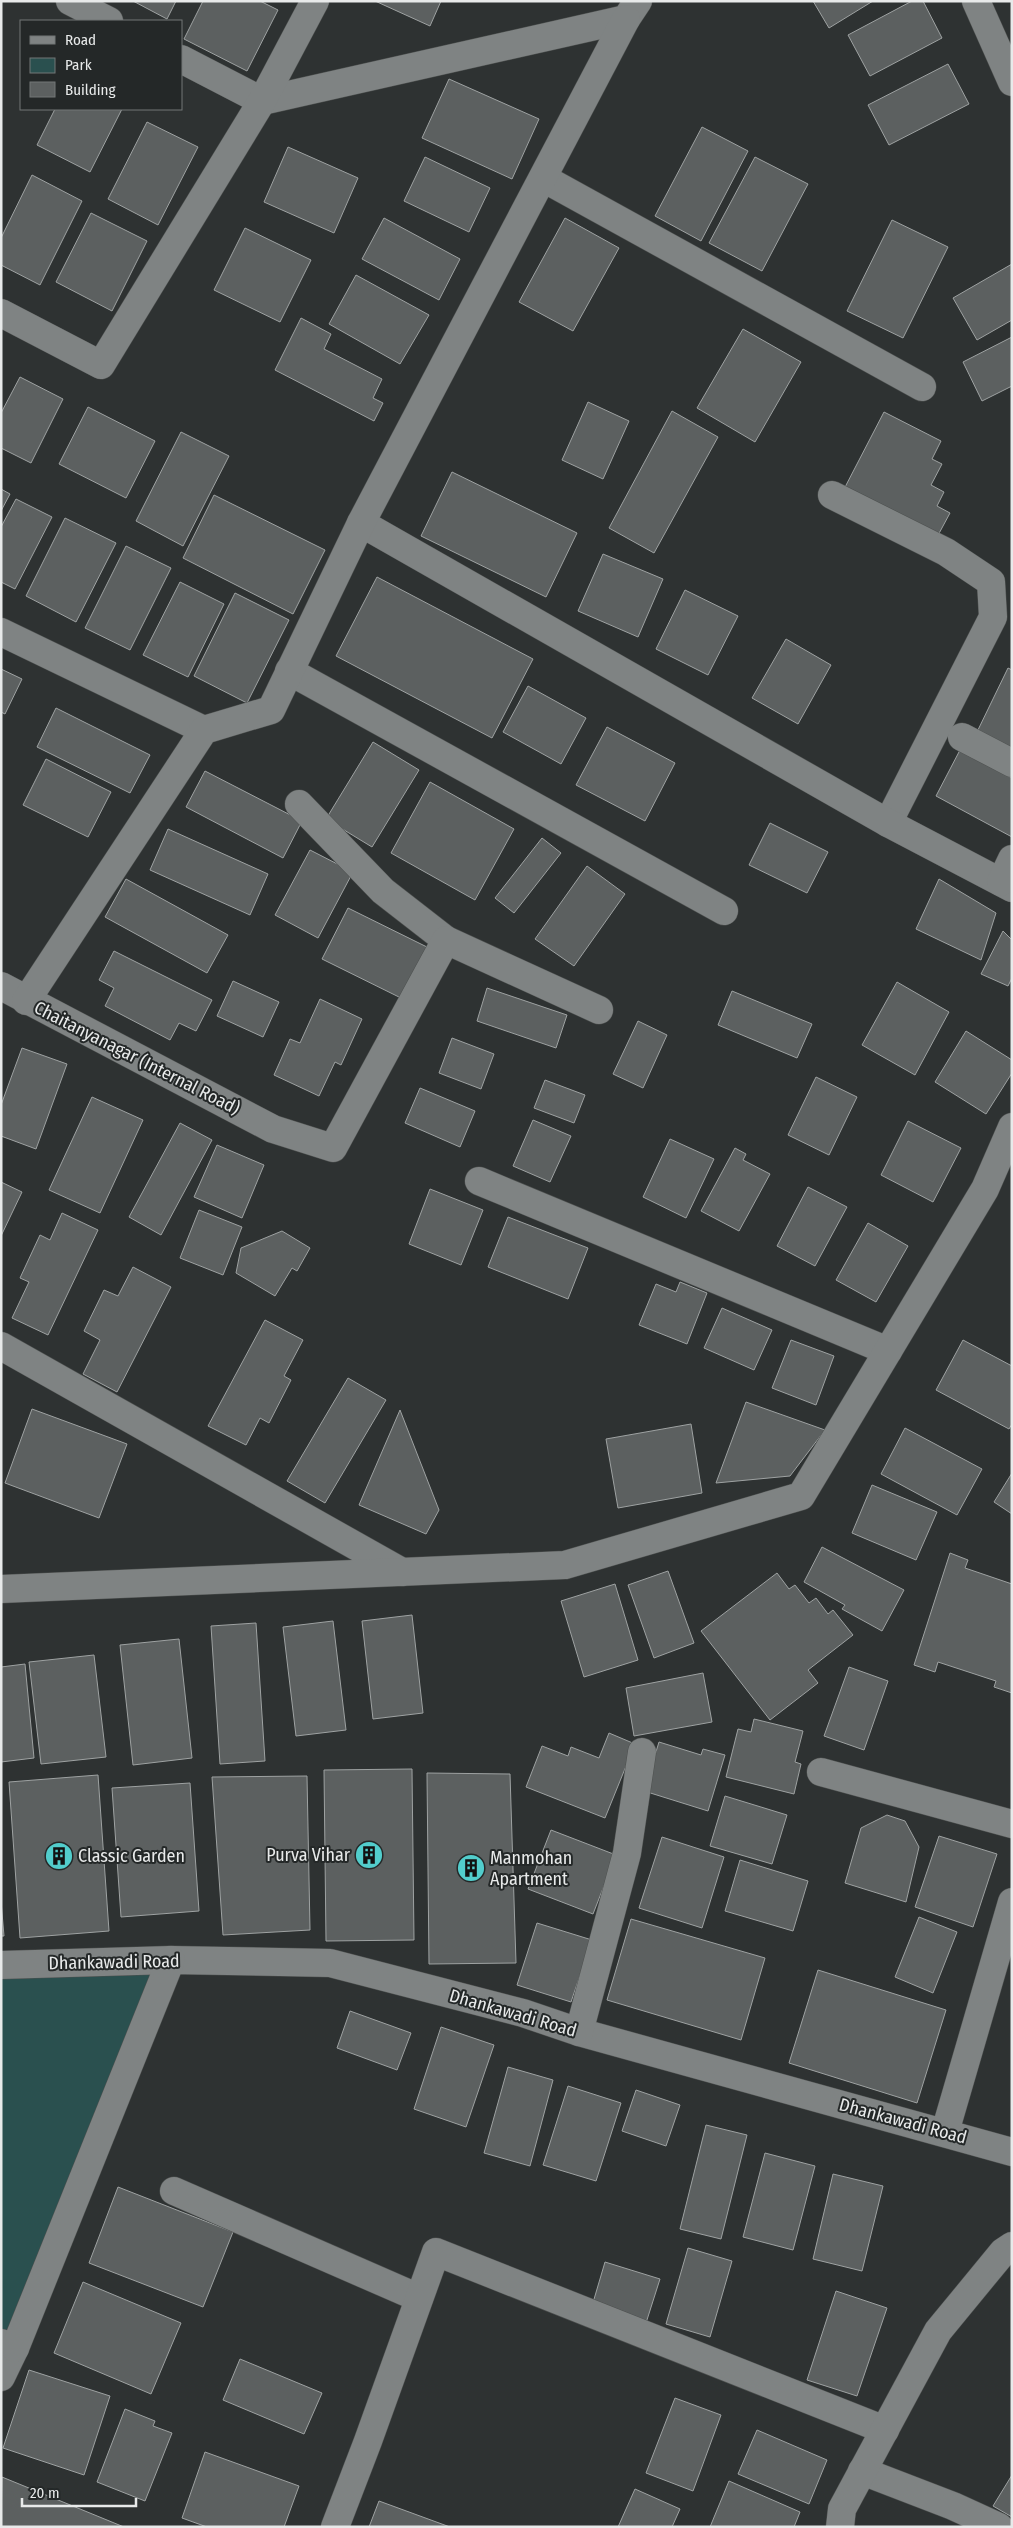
<svg xmlns="http://www.w3.org/2000/svg" width="1013" height="2528" font-family="'Fira Sans Condensed',sans-serif">
	<style>
		.green { fill: #2a504f }
		.building { fill: #5c6060; stroke: #9ea2a2 }
		.lines { fill: none; stroke-linecap: round; stroke-linejoin: round }
		.minor-casing { stroke: #4d504f; stroke-width: 29 }
		.minor { stroke: #7f8383; stroke-width: 28 }
		.labels { text-anchor: middle; dominant-baseline: central; stroke-width: 4; stroke-linejoin: round; paint-order: stroke }
		.street-label { font-size: 18px; fill: #e8eaea; stroke: #242828 }
		.poi-label { font-size: 18px; fill: #e8eaea; stroke: #242828; text-anchor: start }
	</style>
	<rect width="100%" height="100%" fill="#2e3232"/>
	<path class="green" d="M171 1960 15 2348 1 2343V1965Z"/>
	<g class="building">
		<path d="M133 1H176L167 19Z"/>
		<path d="M203 1H260L278 10 247 71 184 39Z"/>
		<path d="M375 1H441L430 26Z"/>
		<path d="M813 1H873L829 28Z"/>
		<path d="M912 1H923L942 38 870 76 848 35Z"/>
		<path d="M948 64 969 104 889 145 868 105Z"/>
		<path d="M449 79 539 119 512 179 422 138Z"/>
		<path d="M55 109H122L90 172 37 145Z"/>
		<path d="M147 122 198 147 158 225 108 199Z"/>
		<path d="M702 127 748 151 701 241 655 216Z"/>
		<path d="M288 147 358 178 334 233 264 202Z"/>
		<path d="M425 157 490 188 469 232 404 201Z"/>
		<path d="M755 157 808 184 762 271 709 243Z"/>
		<path d="M32 175 82 201 40 285 1 265V238Z"/>
		<path d="M91 213 147 241 112 311 56 282Z"/>
		<path d="M384 218 460 259 439 300 362 259Z"/>
		<path d="M565 218 619 248 573 331 519 302Z"/>
		<path d="M892 220 948 247 903 338 847 311Z"/>
		<path d="M245 228 311 260 280 322 214 290Z"/>
		<path d="M1012 264V320L977 340 953 298Z"/>
		<path d="M356 275 429 315 400 364 329 324Z"/>
		<path d="M301 318 331 334 324 349 382 379 373 398 383 403 374 421 275 370Z"/>
		<path d="M743 329 801 362 755 442 697 408Z"/>
		<path d="M1012 337V386L982 401 963 362Z"/>
		<path d="M20 377 63 399 31 463 1 448V413Z"/>
		<path d="M588 402 629 421 603 479 562 460Z"/>
		<path d="M88 407 155 441 126 498 59 464Z"/>
		<path d="M672 411 718 437 654 553 609 528Z"/>
		<path d="M884 412 941 441 932 459 942 464 931 485 944 492 937 506 950 513 936 539 843 491Z"/>
		<path d="M181 432 229 456 183 546 136 521Z"/>
		<path d="M452 472 577 533 546 597 421 536Z"/>
		<path d="M1 489 10 494 1 511Z"/>
		<path d="M214 495 325 550 293 614 183 558Z"/>
		<path d="M16 499 52 517 15 589 1 582V527Z"/>
		<path d="M65 518 116 543 76 622 26 596Z"/>
		<path d="M126 546 171 568 130 650 85 628Z"/>
		<path d="M603 554 663 579 638 637 578 611Z"/>
		<path d="M377 577 533 659 492 738 336 656Z"/>
		<path d="M180 582 224 604 188 677 143 655Z"/>
		<path d="M685 590 738 616 708 675 656 649Z"/>
		<path d="M235 593 289 620 247 703 194 676Z"/>
		<path d="M786 639 831 665 798 724 752 698Z"/>
		<path d="M1008 668 1012 670V751L976 734Z"/>
		<path d="M1 669 22 679 5 714 1 712Z"/>
		<path d="M528 686 586 718 561 764 503 732Z"/>
		<path d="M56 708 150 755 130 793 37 747Z"/>
		<path d="M607 727 675 763 645 821 576 785Z"/>
		<path d="M373 742 419 770 372 847 326 819Z"/>
		<path d="M960 750 1012 778V837L936 796Z"/>
		<path d="M46 759 111 792 88 837 23 805Z"/>
		<path d="M205 771 302 821 283 858 186 807Z"/>
		<path d="M430 782 514 829 475 900 391 853Z"/>
		<path d="M770 823 828 852 807 893 749 865Z"/>
		<path d="M168 829 268 874 250 915 150 870Z"/>
		<path d="M542 838 561 853 514 913 495 898Z"/>
		<path d="M310 850 353 872 318 938 275 915Z"/>
		<path d="M587 866 625 894 574 966 535 939Z"/>
		<path d="M126 879 228 935 207 973 105 917Z"/>
		<path d="M939 879 996 913 981 960 916 929Z"/>
		<path d="M348 908 431 949 405 1000 322 959Z"/>
		<path d="M1003 931 1012 940V978L1008 986 981 974Z"/>
		<path d="M114 951 212 1000 196 1031 179 1023 170 1040 105 1006 114 988 99 980Z"/>
		<path d="M233 981 279 1002 263 1037 217 1016Z"/>
		<path d="M897 982 949 1012 915 1075 862 1045Z"/>
		<path d="M487 988 567 1015 556 1048 477 1021Z"/>
		<path d="M732 991 812 1024 797 1058 718 1025Z"/>
		<path d="M320 999 362 1019 341 1065 335 1062 319 1096 274 1075 290 1039 300 1043Z"/>
		<path d="M638 1021 667 1035 643 1088 613 1074Z"/>
		<path d="M966 1031 1012 1060V1073L986 1114 935 1082Z"/>
		<path d="M452 1038 494 1054 481 1089 439 1073Z"/>
		<path d="M22 1048 67 1064 36 1149 1 1136V1105Z"/>
		<path d="M816 1077 857 1097 829 1155 788 1135Z"/>
		<path d="M545 1080 585 1095 574 1123 534 1108Z"/>
		<path d="M420 1088 475 1111 460 1147 405 1123Z"/>
		<path d="M92 1097 143 1120 100 1213 49 1190Z"/>
		<path d="M533 1120 571 1136 550 1182 513 1166Z"/>
		<path d="M908 1121 961 1148 933 1202 881 1175Z"/>
		<path d="M180 1123 212 1140 161 1235 129 1217Z"/>
		<path d="M670 1139 714 1159 686 1218 643 1197Z"/>
		<path d="M217 1145 264 1165 242 1218 194 1197Z"/>
		<path d="M735 1148 746 1154 743 1160 770 1174 739 1231 701 1211Z"/>
		<path d="M1 1182 22 1192 1 1236Z"/>
		<path d="M808 1187 847 1207 815 1266 777 1246Z"/>
		<path d="M430 1189 483 1210 461 1265 409 1244Z"/>
		<path d="M199 1210 242 1227 223 1275 180 1258Z"/>
		<path d="M62 1213 98 1230 48 1335 12 1318 29 1282 20 1278 40 1235 50 1240Z"/>
		<path d="M508 1217 588 1248 568 1299 488 1267Z"/>
		<path d="M868 1223 908 1246 876 1302 836 1280Z"/>
		<path d="M282 1231 310 1248 297 1271 292 1268 275 1296 236 1273 241 1248Z"/>
		<path d="M133 1267 171 1287 117 1392 83 1374 100 1340 84 1331 104 1290 118 1296Z"/>
		<path d="M680 1282 707 1293 687 1344 639 1325 656 1284 676 1292Z"/>
		<path d="M722 1308 772 1330 754 1370 704 1348Z"/>
		<path d="M265 1320 303 1340 284 1376 291 1380 269 1423 260 1418 246 1445 208 1426Z"/>
		<path d="M791 1340 834 1356 816 1405 772 1388Z"/>
		<path d="M963 1340 1012 1366V1424L1009 1429 936 1390Z"/>
		<path d="M348 1378 386 1400 325 1503 287 1481Z"/>
		<path d="M746 1402 825 1430 790 1476 716 1483Z"/>
		<path d="M32 1409 127 1444 99 1518 5 1483Z"/>
		<path d="M400 1410 439 1510 426 1534 359 1505Z"/>
		<path d="M691 1424 702 1493 618 1508 606 1439Z"/>
		<path d="M905 1428 982 1469 957 1515 881 1474Z"/>
		<path d="M1012 1473V1514L994 1502Z"/>
		<path d="M872 1485 937 1512 916 1560 852 1533Z"/>
		<path d="M822 1547 904 1590 882 1631 842 1609 845 1605 804 1582Z"/>
		<path d="M950 1553 968 1560 965 1568 1012 1584V1693L994 1687 996 1681 938 1662 935 1672 914 1665Z"/>
		<path d="M668 1571 694 1643 654 1658 628 1585Z"/>
		<path d="M777 1573 789 1589 795 1585 809 1603 816 1598 828 1614 833 1610 853 1635 808 1670 818 1683 770 1720 701 1631Z"/>
		<path d="M615 1584 638 1660 584 1677 561 1601Z"/>
		<path d="M412 1615 423 1713 373 1719 362 1621Z"/>
		<path d="M333 1621 346 1730 296 1736 283 1627Z"/>
		<path d="M256 1623 265 1761 220 1764 211 1626Z"/>
		<path d="M179 1639 192 1758 133 1765 120 1645Z"/>
		<path d="M94 1655 106 1757 41 1764 29 1662Z"/>
		<path d="M25 1664 34 1758 1 1762V1667Z"/>
		<path d="M849 1667 888 1681 864 1750 824 1736Z"/>
		<path d="M703 1673 712 1722 634 1736 626 1688Z"/>
		<path d="M754 1719 803 1731 795 1762 801 1764 794 1794 726 1777 738 1729 751 1732Z"/>
		<path d="M609 1733 635 1744 605 1818 526 1787 542 1746 568 1756 571 1747 599 1758Z"/>
		<path d="M659 1742 701 1755 703 1749 725 1755 708 1811 644 1791Z"/>
		<path d="M412 1769 414 1940 326 1941 324 1770Z"/>
		<path d="M427 1773 510 1774 516 1963 429 1964Z"/>
		<path d="M98 1775 109 1931 20 1938 9 1782Z"/>
		<path d="M307 1776 310 1930 223 1935 212 1777Z"/>
		<path d="M190 1783 199 1911 121 1917 112 1788Z"/>
		<path d="M725 1796 787 1815 772 1864 710 1846Z"/>
		<path d="M887 1815 905 1821 919 1847 906 1902 845 1883 861 1828Z"/>
		<path d="M551 1830 616 1855 593 1914 528 1889Z"/>
		<path d="M939 1836 997 1854 973 1927 915 1907Z"/>
		<path d="M662 1837 724 1857 702 1928 639 1908Z"/>
		<path d="M740 1860 808 1881 793 1931 725 1911Z"/>
		<path d="M1 1901 4 1936H1Z"/>
		<path d="M919 1917 957 1932 933 1993 895 1977Z"/>
		<path d="M631 1919 765 1958 741 2040 607 2000Z"/>
		<path d="M537 1923 592 1940 571 2002 517 1985Z"/>
		<path d="M818 1970 946 2010 917 2103 789 2063Z"/>
		<path d="M350 2011 411 2033 397 2070 337 2048Z"/>
		<path d="M441 2027 494 2045 466 2127 414 2109Z"/>
		<path d="M508 2067 553 2080 530 2166 484 2153Z"/>
		<path d="M568 2086 621 2103 596 2181 543 2165Z"/>
		<path d="M636 2090 680 2105 666 2146 622 2131Z"/>
		<path d="M706 2125 747 2135 721 2239 680 2229Z"/>
		<path d="M765 2153 815 2166 793 2250 743 2237Z"/>
		<path d="M833 2174 883 2186 862 2271 813 2259Z"/>
		<path d="M118 2187 233 2232 203 2307 89 2263Z"/>
		<path d="M688 2248 732 2261 710 2337 666 2324Z"/>
		<path d="M605 2262 660 2279 646 2323 592 2306Z"/>
		<path d="M83 2282 181 2323 151 2394 54 2353Z"/>
		<path d="M836 2291 887 2308 857 2396 807 2380Z"/>
		<path d="M240 2359 322 2393 304 2434 223 2400Z"/>
		<path d="M29 2370 110 2396 84 2475 3 2448Z"/>
		<path d="M675 2398 721 2415 693 2491 646 2473Z"/>
		<path d="M125 2409 155 2421 153 2426 172 2433 145 2501 97 2482Z"/>
		<path d="M757 2430 827 2460 809 2504 738 2474Z"/>
		<path d="M205 2452 299 2486 284 2527H207L182 2518Z"/>
		<path d="M1012 2475V2517L993 2506Z"/>
		<path d="M2 2477 124 2527H1Z"/>
		<path d="M729 2481 800 2512 794 2527H710Z"/>
		<path d="M635 2489 680 2509 672 2527H618Z"/>
		<path d="M379 2501 450 2527H369Z"/>
	</g>
	<g class="lines">
		<defs>
			<g id="minor">
				<path d="M70 1 109 21"/>
				<path d="M976 1 1012 82"/>
				<path d="M181 59 262 101 626 19 638 1"/>
				<path d="M543 178 922 387"/>
				<path d="M1 313 101 365 262 101 315 1"/>
				<path d="M832 495 946 552 991 582 993 617 888 823"/>
				<path d="M361 523 888 823 1012 888"/>
				<path d="M1 632 204 730"/>
				<path d="M289 671 724 911"/>
				<path d="M962 737 1012 763"/>
				<path d="M299 804 383 891 446 940"/>
				<path d="M1001 882 1012 859"/>
				<path d="M1 986 273 1129 333 1148 446 940 599 1010"/>
				<path d="M26 1001 204 730 271 710 361 523 626 19"/>
				<path d="M479 1181 888 1351"/>
				<path d="M1 1346 402 1572"/>
				<path d="M1 1589 565 1565 801 1496 985 1189 1012 1127"/>
				<path d="M821 1772 1012 1824"/>
				<path d="M1 1965 171 1960 330 1963 523 2013 579 2032 1012 2152"/>
				<path d="M579 2032 627 1853 642 1752"/>
				<path d="M945 2132 1012 1902"/>
				<path d="M174 2191 419 2298"/>
				<path d="M1 2343 15 2348 1 2377"/>
				<path d="M15 2348 171 1960"/>
				<path d="M862 2471 953 2506 999 2527"/>
				<path d="M335 2527 368 2441 436 2252 885 2430"/>
				<path d="M840 2527 842 2509 938 2331 1003 2252 1012 2246"/>
			</g>
		</defs>
		<use href="#minor" class="minor-casing"/>
		<use href="#minor" class="minor"/>
	</g>
	<defs>
		<symbol id="building-disc" viewBox="-11 -11 22 22"><circle r="9.5" fill="#52cdcc" stroke="#242828"/><path d="M-4-6H4V6H1V3H-1V6H-4ZM-2.5-4.3h1.7v1.8h-1.7ZM.8-4.3h1.7v1.8H.8ZM-2.5-1h1.7V.8h-1.7ZM.8-1h1.7V.8H.8Z" fill="#111"/></symbol>
	</defs>
	<g fill-rule="evenodd">
		<use href="#building-disc" x="353" y="1839" width="32" height="32"/>
		<use href="#building-disc" x="43" y="1840" width="32" height="32"/>
		<use href="#building-disc" x="455" y="1852" width="32" height="32"/>
	</g>
	<g class="labels">
		<g class="street-label">
			<text transform="translate(137 1058) rotate(27)">Chaitanyanagar (Internal Road)</text>
			<text transform="translate(114 1962) rotate(-1)">Dhankawadi Road</text>
			<text transform="translate(513 2013) rotate(16)">Dhankawadi Road</text>
			<text transform="translate(903 2121) rotate(15)">Dhankawadi Road</text>
		</g>
		<g class="poi-label">
			<text x="350" y="1855" text-anchor="end">Purva Vihar</text>
			<text x="78" y="1856">Classic Garden</text>
			<text x="490" y="1858">Manmohan<tspan x="490" dy="21">Apartment</tspan></text>
		</g>
	</g>
	<rect width="1013" height="2528" fill="none" stroke="#e8eaea" stroke-width="5"/>
	<rect x="20" y="20" width="162" height="90" fill="#242828" stroke="#727676"/>
	<rect x="30" y="36" width="25" height="8" fill="#7f8383" stroke="#727676"/>
	<text x="65" y="45" font-size="15" fill="#e8eaea">Road</text>
	<rect x="30" y="58" width="25" height="15" fill="#2a504f" stroke="#727676"/>
	<text x="65" y="70" font-size="15" fill="#e8eaea">Park</text>
	<rect x="30" y="82" width="25" height="15" fill="#5c6060" stroke="#727676"/>
	<text x="65" y="95" font-size="15" fill="#e8eaea">Building</text>
	<path d="M22 2498v8h114v-8" fill="none" stroke="#e8eaea" stroke-width="2.5"/>
	<text x="30" y="2498" font-size="15" fill="#e8eaea" stroke="#242828" stroke-width="4" paint-order="stroke">20 m</text>
</svg>
